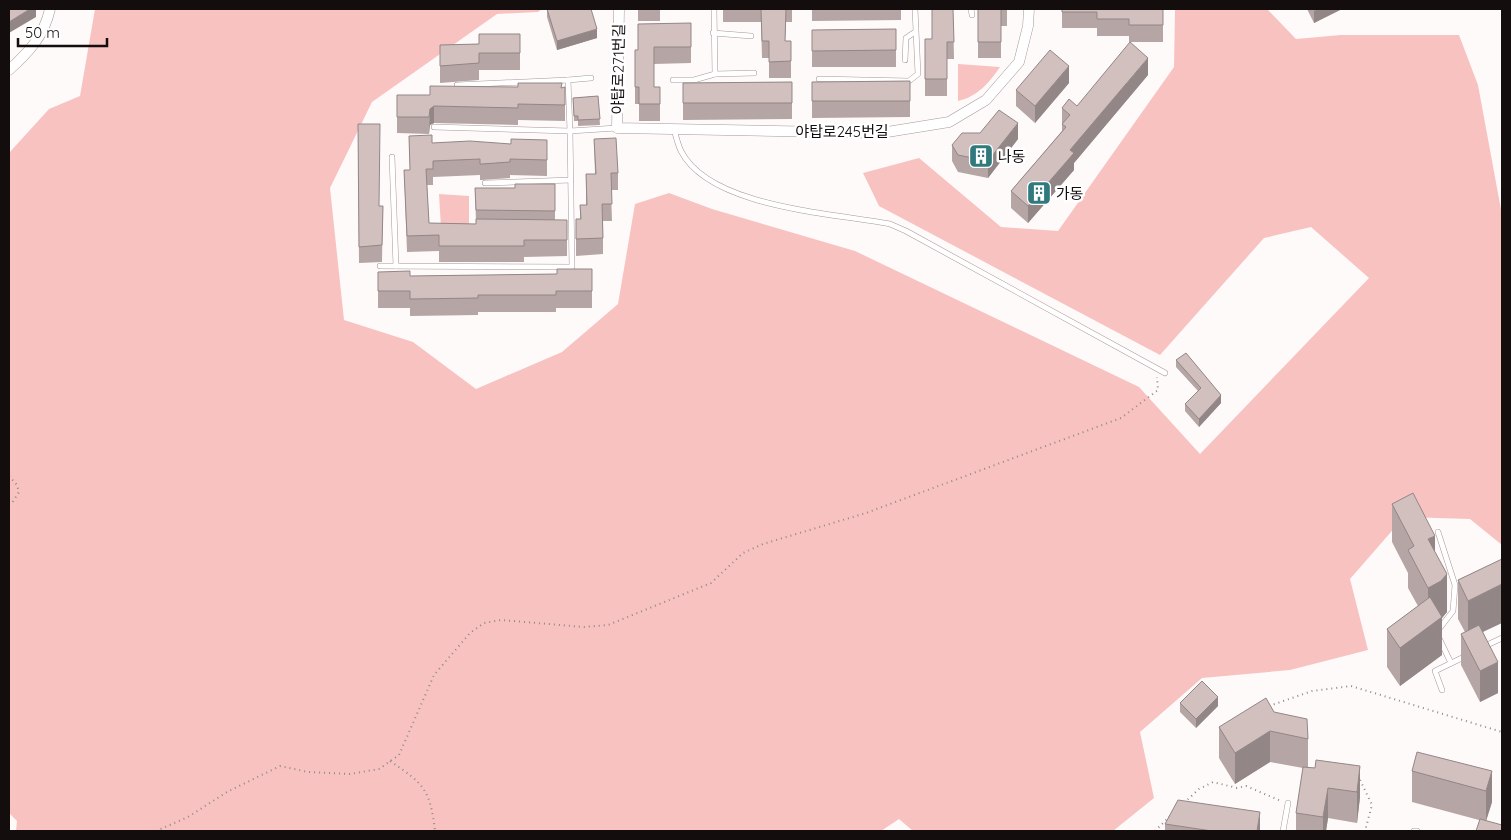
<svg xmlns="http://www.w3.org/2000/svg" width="1511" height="840" font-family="Quicksand,'Noto Sans KR',sans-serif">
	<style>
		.green { fill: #f8c2c1 }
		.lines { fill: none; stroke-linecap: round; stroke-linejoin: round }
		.service-casing { stroke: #a99797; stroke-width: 6 }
		.minor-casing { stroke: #a99797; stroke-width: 11 }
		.path { stroke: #8f8a8a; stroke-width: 2; stroke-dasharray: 1 4; stroke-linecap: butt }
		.service { stroke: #fff; stroke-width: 5 }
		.minor { stroke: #fff; stroke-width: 10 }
		.wall { fill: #b5a5a4 }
		.shaded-wall { fill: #938686 }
		.building { fill: #d2c0bf; stroke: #938686 }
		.labels { text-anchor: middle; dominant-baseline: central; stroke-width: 5; stroke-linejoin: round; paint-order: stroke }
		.street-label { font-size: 15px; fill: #130d0d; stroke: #fff }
		.poi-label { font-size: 15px; fill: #130d0d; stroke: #fff; text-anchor: start }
	</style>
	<rect width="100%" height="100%" fill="#fefafa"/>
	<g class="green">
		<path d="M95 9H542L538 12 497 14 372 102 330 188 344 320 413 342 476 389 562 352 618 304 635 204 669 193 712 209 855 251 1139 387 1200 454 1369 278 1311 227 1264 238 1160 355 879 206 863 173 919 158 1001 227 1058 231 1174 67 1175 9H1267L1296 39 1341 35H1459L1478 85 1502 215V545L1470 519 1404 517 1350 579 1368 650 1290 670 1202 678 1140 732 1154 798 1113 831H913L899 819 881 831H16L17 821 9 813V153L49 109 80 96Z"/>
		<path d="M958 64 1000 67C990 82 977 97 958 101Z"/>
		<path d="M439 194 469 196V228H441Z"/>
	</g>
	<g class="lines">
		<defs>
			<g id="service">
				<path d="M714 9 715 74 754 73"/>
				<path d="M971 9 972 15"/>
				<path d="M713 33 751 36"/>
				<path d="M905 60 906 38 915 32"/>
				<path d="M819 79 909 81 918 74 915 9"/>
				<path d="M568 80 591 78"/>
				<path d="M673 80H694L715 74"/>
				<path d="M457 85 568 80 570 131 617 128"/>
				<path d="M674 129C676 137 678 145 681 151 710 208 834 213 890 224L906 231 1165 373"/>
				<path d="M392 157 396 266"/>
				<path d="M485 183 571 180"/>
				<path d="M380 266 572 267 570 131 434 127"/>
				<path d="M1438 532 1455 585 1453 611 1439 629"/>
				<path d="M1439 638 1451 663"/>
				<path d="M1485 646 1502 638"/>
				<path d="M1442 690 1435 671 1466 656"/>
				<path d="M1283 831 1288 803"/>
				<path d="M1414 831H1417"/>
			</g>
			<g id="minor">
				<path d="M619 9 617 128 881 133 949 122 986 100 1019 62 1028 26 1029 9"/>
				<path d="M9 70C29 52 44 36 50 9"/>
			</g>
		</defs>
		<use href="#service" class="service-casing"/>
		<use href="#minor" class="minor-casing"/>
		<g class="path">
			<path d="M9 476 17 485 19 492 12 503"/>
			<path d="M1269 706 1312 691 1351 686 1502 732"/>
			<path d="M390 761C424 784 430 789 435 831"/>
			<path d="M1360 780 1372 805 1365 831"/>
			<path d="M1184 803 1199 789 1213 782 1237 788 1246 786 1281 801"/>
			<path d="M156 831 188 817 227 792 280 766 308 772 350 774 379 769 399 755 434 675 470 633 484 623 501 620 584 627 608 625 711 583 743 553 763 544 866 513 1121 418 1158 390 1157 377"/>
			<path d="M1155 831 1170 816"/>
		</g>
		<use href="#service" class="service"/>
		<use href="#minor" class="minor"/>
	</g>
	<g class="wall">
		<path d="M547 9 597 38 557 50 547 17Z"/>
		<rect x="638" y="9" width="22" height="12"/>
		<path d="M723 9H792V22H786L785 41H791V78H769V58H762L761 22H723Z"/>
		<path d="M812 9H901V20L812 21Z"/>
		<path d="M953 9 954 59H947V96H925V39H932Z"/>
		<path d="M978 9H1007V26H1001V58H978Z"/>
		<path d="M1062 9H1163V42H1129V36H1097V28H1062Z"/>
		<path d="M1307 9H1342L1314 23Z"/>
		<path d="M691 23V63L654 64V87H660V121H639V104H635V50H638Z"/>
		<path d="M896 29V67H812V30Z"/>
		<path d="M520 34V70H479V80L440 83V45L479 44Z"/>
		<path d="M1148 75 1074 163V170L1028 223 1011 208V191L1062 131V108L1077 106Z"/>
		<path d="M910 81V117L812 118V82Z"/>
		<path d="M792 82V119L683 120V83Z"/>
		<path d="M1069 83 1035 123 1016 106V90Z"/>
		<path d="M562 88 565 105V121L518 120V125L434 123 430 125 429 134 397 133V95H430Z"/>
		<path d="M598 96 600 125 578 126V121H574L573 98Z"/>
		<path d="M358 124 379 206H383L382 262 359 263Z"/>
		<path d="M409 136 432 143 547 156V176L510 175V178L482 180H480V175L433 177V185H427L429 223 476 224 475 188H515L555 184V220H567V256L524 257V262H439V251L407 252 404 170H410Z"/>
		<path d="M594 139 618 173V190H611L612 221H603V254L576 256V219H580V205H586V174H595Z"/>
		<path d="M1018 139 988 178 958 172 952 161V145Z"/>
		<path d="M592 269V308H556V312H478V315L410 316V308H378V272L410 276 557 274Z"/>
		<path d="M1176 360 1221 403 1199 427 1185 411V404L1198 391 1176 367Z"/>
		<path d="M1392 504 1435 552 1447 612 1442 618V655L1400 686 1387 667V629L1418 606 1408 588V573L1392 542Z"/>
		<path d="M1502 559 1483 632 1498 693 1480 702 1461 665V634L1465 632 1458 619V580Z"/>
		<path d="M1180 703 1218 706 1196 728 1180 712Z"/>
		<path d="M1274 712 1308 739V767L1315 768 1360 766V797L1357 823 1328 818 1326 831H1296V813L1303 768 1270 762 1235 784 1219 758V727Z"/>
		<path d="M1412 771H1492V802L1486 821 1479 820 1412 802Z"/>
		<path d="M1165 824 1260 831H1165Z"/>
	</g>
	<g class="shaded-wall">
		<path d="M30 9H36V17L9 33V22Z"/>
		<path d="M1318 9H1342L1314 23V11Z"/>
		<path d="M597 29V38L557 50V41Z"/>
		<path d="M1148 58V75L1074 163V170L1028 223V206L1070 150Z"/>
		<path d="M1069 66V83L1035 123V106Z"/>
		<path d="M434 106V123L430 125 429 134 430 109Z"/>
		<path d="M1018 123V139L988 178V161Z"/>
		<path d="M1221 395V403L1199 427V419Z"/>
		<path d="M1435 536V574L1428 539Z"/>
		<path d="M1447 574V612L1442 618V655L1400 686V648L1428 626V588Z"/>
		<path d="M1502 584V623L1468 639V601Z"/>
		<path d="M1498 662V693L1480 702V671Z"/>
		<path d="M1218 697V706L1196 728V719Z"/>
		<path d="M1270 731V762L1235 784V753Z"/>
		<path d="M1360 766V797L1357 823V792Z"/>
		<path d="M1492 771V802L1486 821V791Z"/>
		<path d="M1328 788V818L1326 831H1323V817Z"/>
		<path d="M1260 812V831H1257Z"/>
	</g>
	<g class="building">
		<path d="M9 9H30L9 22Z"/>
		<path d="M547 9H591L597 29 557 41Z"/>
		<path d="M761 9H786L785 41H791V61L769 62V41H762Z"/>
		<path d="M932 9H953L954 42H947V79H925V39H932Z"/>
		<path d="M978 9H1007H1001V42H978Z"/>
		<path d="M1062 9H1163V25H1129V19H1097V12H1062Z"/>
		<path d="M691 23V47H654V87H660V104H639V87H635V50H638V24Z"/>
		<path d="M896 29V50L812 51V30Z"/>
		<path d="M479 34H520V53H479V63L440 66V45L479 44Z"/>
		<path d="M1130 42 1148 58 1070 150 1074 153 1028 206 1011 191 1066 127 1062 124 1070 115 1062 108 1069 99 1077 106Z"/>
		<path d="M1050 50 1069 66 1035 106 1016 90Z"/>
		<path d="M910 81V101H812V82Z"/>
		<path d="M792 82V103H683V83Z"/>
		<path d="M518 83H562L561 88 565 87V105L518 104V108L434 106 430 109 429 117H397V95H430V86L518 87Z"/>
		<path d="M598 96 600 119 578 120V116H574L573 98Z"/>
		<path d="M999 110 1018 123 988 161 958 155 952 145 962 133H980Z"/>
		<path d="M358 124H380L379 206H383L382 245 359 247Z"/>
		<path d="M432 135V143L470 141 511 144V139L547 140V160L510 159V162L482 164H480V159L433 161V169H426L429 223 476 224V219L567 220V240H524V246H439V235L407 236 404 170H410L409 136Z"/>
		<path d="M616 138 618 173H611L612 204H602L603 238 576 239V219H581L580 205H587L586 174H596L594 139Z"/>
		<path d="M515 184H555V211L476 210 475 188H515Z"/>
		<path d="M557 269H592V291H556V295H478V298L410 299V291H378V272L410 271V276L557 274Z"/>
		<path d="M1186 353 1221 395 1199 419 1185 404 1201 388 1176 360Z"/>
		<path d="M1413 493 1435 536 1428 539 1447 574 1441 581 1428 588 1408 550 1414 546 1392 504Z"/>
		<path d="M1502 559V584L1468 601 1458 580Z"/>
		<path d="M1430 597 1442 617 1400 648 1387 629Z"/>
		<path d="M1479 625 1498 662 1480 671 1461 634Z"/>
		<path d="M1202 681 1218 697 1196 719 1180 703Z"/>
		<path d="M1266 698 1274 712 1307 719 1308 739 1270 731 1235 753 1219 727Z"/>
		<path d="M1417 752 1492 771 1486 791 1412 771Z"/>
		<path d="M1316 760 1360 766 1357 792 1328 788 1323 817 1296 813 1303 767 1315 768Z"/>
		<path d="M1178 800 1260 812 1257 831H1212L1165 824Z"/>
		<path d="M1480 819 1502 825V831H1476Z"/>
	</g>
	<defs>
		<symbol id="building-square" viewBox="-11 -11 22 22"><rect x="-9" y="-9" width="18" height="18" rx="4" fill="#307a7d" stroke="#fff"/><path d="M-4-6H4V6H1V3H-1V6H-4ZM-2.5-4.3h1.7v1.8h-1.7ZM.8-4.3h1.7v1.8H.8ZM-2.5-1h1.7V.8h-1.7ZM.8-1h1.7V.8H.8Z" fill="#fff"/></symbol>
	</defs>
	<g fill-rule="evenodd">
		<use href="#building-square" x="967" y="142" width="28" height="28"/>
		<use href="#building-square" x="1025" y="179" width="28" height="28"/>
	</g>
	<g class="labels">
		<g class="street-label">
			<text transform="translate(618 69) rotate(-89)">야탑로271번길</text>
			<text x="842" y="131">야탑로245번길</text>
		</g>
		<g class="poi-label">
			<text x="998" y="156">나동</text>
			<text x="1056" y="193">가동</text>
		</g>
	</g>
	<rect width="1511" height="840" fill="none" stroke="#130d0d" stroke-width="20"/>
	<path d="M18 38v8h89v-8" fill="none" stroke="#130d0d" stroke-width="2.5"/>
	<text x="25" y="38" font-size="15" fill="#130d0d" stroke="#ffffff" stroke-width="4" paint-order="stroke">50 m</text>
</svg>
